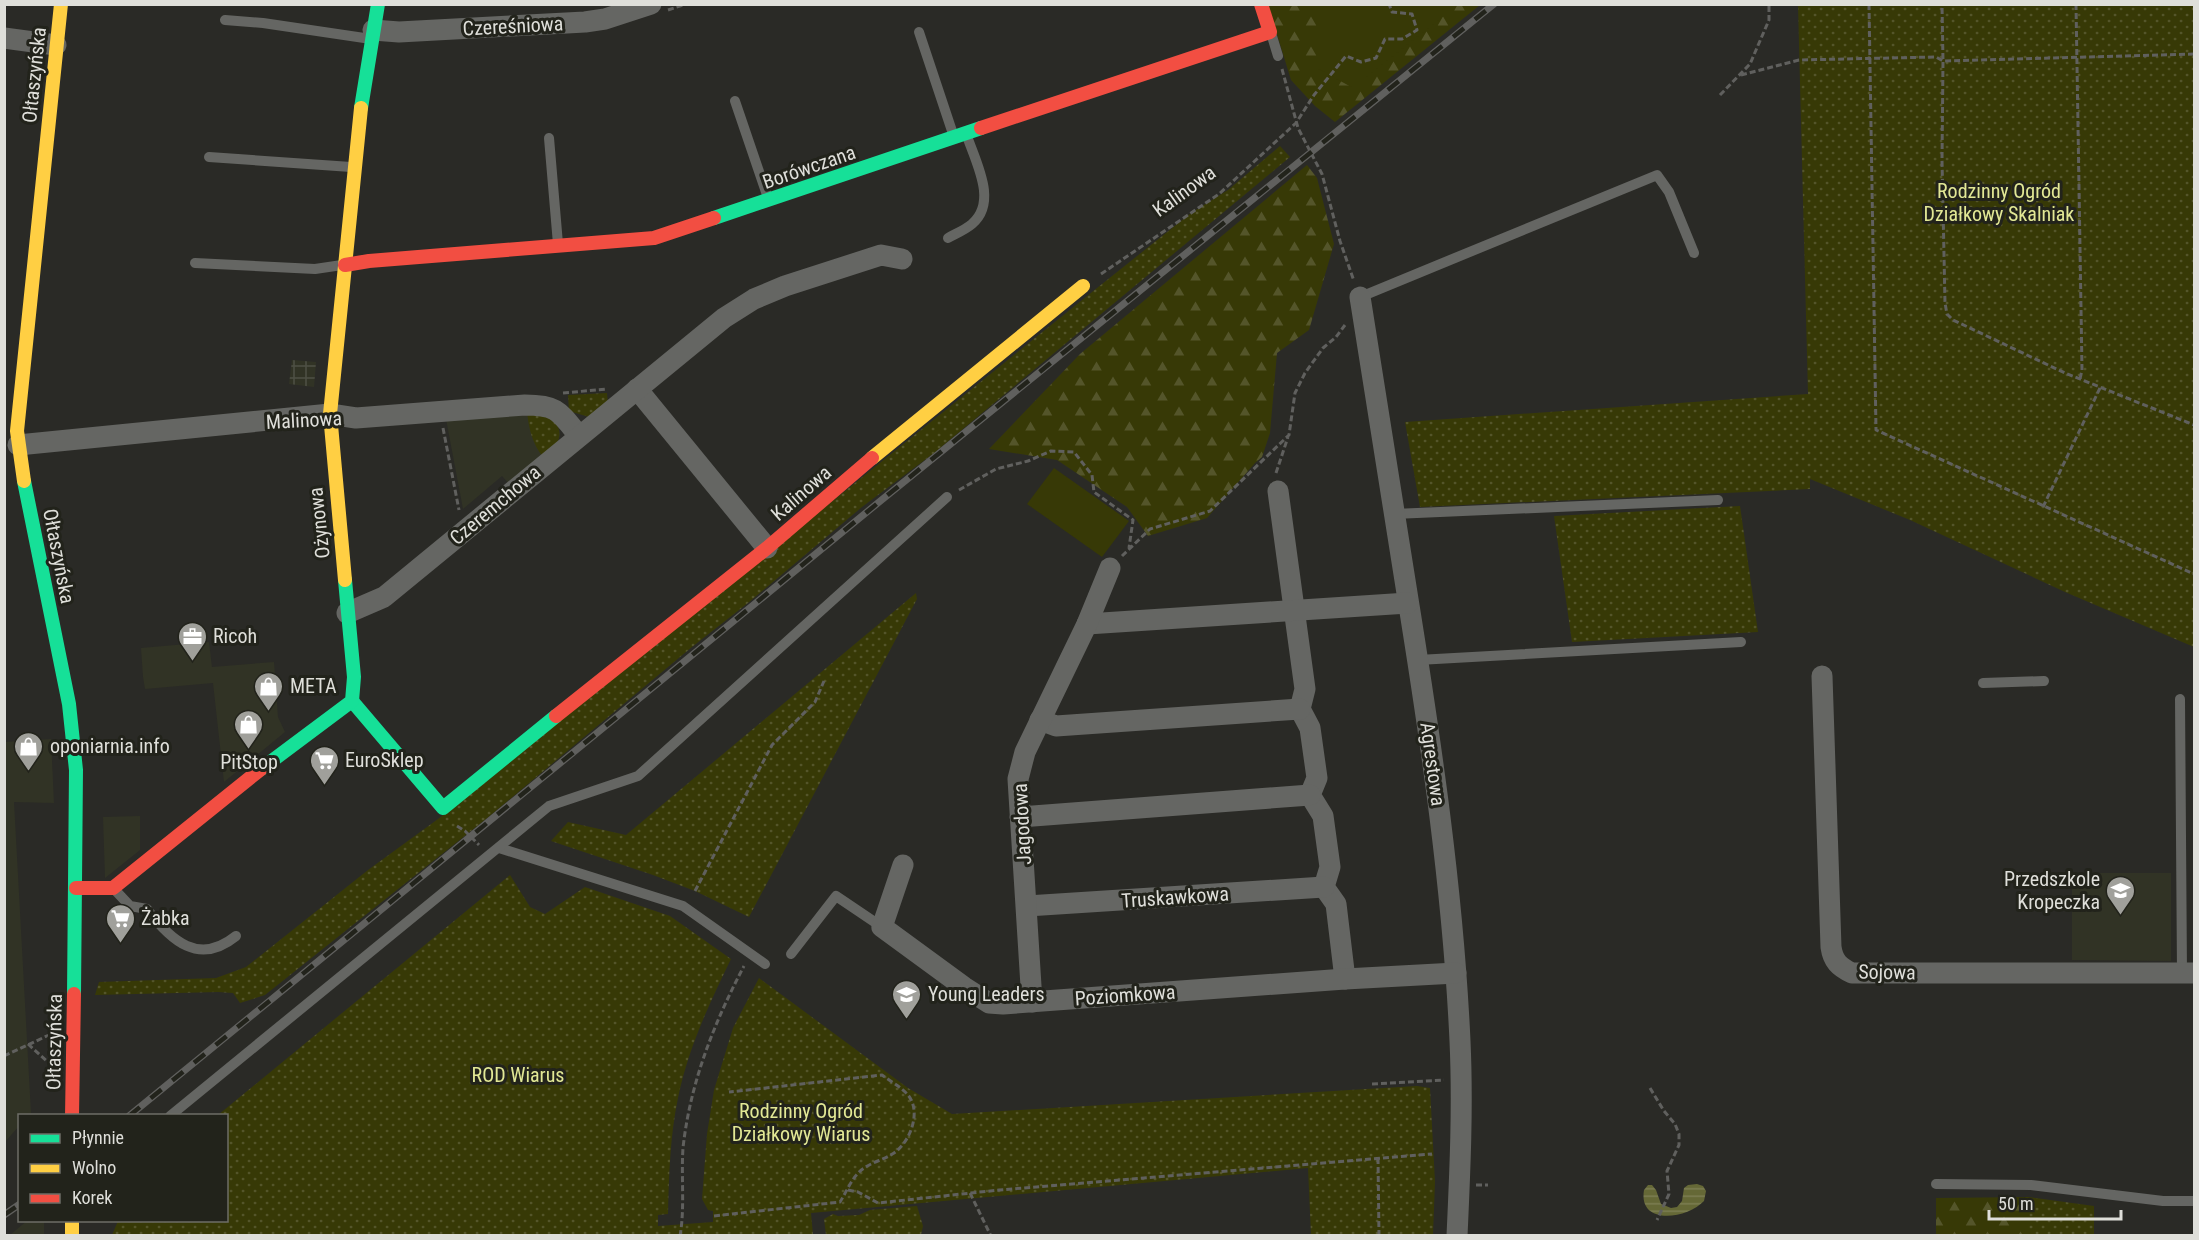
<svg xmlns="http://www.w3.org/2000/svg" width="2199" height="1240" font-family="'Roboto Condensed',sans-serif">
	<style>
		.built { fill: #313325 }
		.industrial { fill: url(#industrial-grid) }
		.green { fill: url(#green-dots) }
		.forest { fill: url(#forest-firs) }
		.pitch { fill: #373906 }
		.water { fill: url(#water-rules) }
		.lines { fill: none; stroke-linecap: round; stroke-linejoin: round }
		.path { stroke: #60605e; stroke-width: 3; stroke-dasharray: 6 3; stroke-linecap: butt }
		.lane { stroke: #656663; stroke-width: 10 }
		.street { stroke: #656663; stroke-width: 21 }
		.fast { stroke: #16e098; stroke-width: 14 }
		.slow { stroke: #ffcf43; stroke-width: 14 }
		.jam { stroke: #f24e42; stroke-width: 14 }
		.rail-casing { stroke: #60605e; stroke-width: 7 }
		.rail { stroke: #22231b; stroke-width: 4.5; stroke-dasharray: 14; stroke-linecap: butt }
		.labels { text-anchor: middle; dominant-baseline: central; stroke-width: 6; stroke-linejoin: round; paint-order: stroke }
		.street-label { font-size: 20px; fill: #dfdfda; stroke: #22231b }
		.park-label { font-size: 20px; fill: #e2e895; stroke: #22231b }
		.poi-label { font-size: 20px; fill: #dfdfda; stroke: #22231b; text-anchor: start }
	</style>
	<defs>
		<pattern id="industrial-grid" width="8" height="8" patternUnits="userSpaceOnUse" patternTransform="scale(1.5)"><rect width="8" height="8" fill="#313325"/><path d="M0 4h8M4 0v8" fill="none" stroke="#4e5044"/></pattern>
		<pattern id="green-dots" width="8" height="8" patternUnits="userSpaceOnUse" patternTransform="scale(1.5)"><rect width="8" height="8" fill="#373906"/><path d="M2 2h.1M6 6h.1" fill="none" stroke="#54552a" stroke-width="1.8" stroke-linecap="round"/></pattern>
		<pattern id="forest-firs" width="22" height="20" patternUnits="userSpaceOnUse" patternTransform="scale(1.5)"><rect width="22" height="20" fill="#373906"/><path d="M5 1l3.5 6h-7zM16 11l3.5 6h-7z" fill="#54552a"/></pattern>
		<pattern id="water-rules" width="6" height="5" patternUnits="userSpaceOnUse" patternTransform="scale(1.5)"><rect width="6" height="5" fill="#656836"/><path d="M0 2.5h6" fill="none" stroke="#7b7d52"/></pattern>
	</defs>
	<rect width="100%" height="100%" fill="#2a2a26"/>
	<g class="built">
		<path d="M527 412 559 428 560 435 557 445 510 485 502 476 463 509 446 419Z"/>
		<path d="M209 642 212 667 274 662 278 717 285 732 224 782 213 683 145 689 143 677 141 648Z"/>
		<path d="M51 739 54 803 14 802 31 1113 29 1115 20 1116 19 1126 5 1142V742Z"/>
		<path d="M140 816V850L105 878 103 817Z"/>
		<path d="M2072 873H2171V961L2072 960Z"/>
		<path d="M28 1220 44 1221V1235H10Z"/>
	</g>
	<path class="industrial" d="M292 360 316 362 314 387 289 384Z"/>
	<g class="green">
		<path d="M1798 5H2194V647L2065 592 1910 520 1810 479V489L1420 507 1405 422 1808 394Z"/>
		<path d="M1280 146 1290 157 934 453 862 507 748 603 692 647 486 819 265 995 240 1003 233 993 218 992 95 995 99 982 216 978 246 967 368 870 438 819 1097 288 1191 213 1228 190Z"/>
		<path d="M607 393 608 405 589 417 569 411 568 395Z"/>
		<path d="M527 412C532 412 538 411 542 412 555 416 564 431 557 443 554 448 548 453 543 457 532 443 529 429 527 412Z"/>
		<path d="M1740 506 1758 632 1572 642 1554 516Z"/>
		<path d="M916 593 917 599 749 917 695 891 653 875 551 841 568 822 626 835Z"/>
		<path d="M510 875 530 907 545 914 585 887 670 916 731 959C709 1004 688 1049 678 1098 670 1136 669 1175 668 1214L658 1215V1226L713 1222V1211L708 1210 702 1199 707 1134 714 1090 733 1028 759 978 908 1088 952 1114 1417 1086 1430 1088 1435 1182 1433 1235H1311L1308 1168 811 1213 813 1235H112L118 1221 226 1220V1116L218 1115Z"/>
		<path d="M2029 1197 2094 1206V1235L2029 1236Z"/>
		<path d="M917 1206 923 1226 921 1235H826L824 1219 833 1214 838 1216 859 1215 870 1210Z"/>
	</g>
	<g class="forest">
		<path d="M1268 5H1480L1335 122 1315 106 1291 80Z"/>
		<path d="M1307 165 1317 178 1334 244 1309 330 1277 353 1270 433 1262 457 1255 463 1207 518 1148 536 1127 507 1057 460 989 449 1080 354Z"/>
		<path d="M2029 1197V1235H1936V1198Z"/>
	</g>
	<g class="pitch">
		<path d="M1317 5V4L1457 5 1353 88 1317 68Z"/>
		<path d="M1054 468 1129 521 1102 557 1027 504Z"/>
	</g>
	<path class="water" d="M1697 1184 1703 1186 1706 1191 1704 1201C1687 1219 1638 1226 1644 1190L1648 1185H1652L1656 1190 1661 1204 1671 1208 1677 1207 1682 1201 1684 1188 1688 1185Z"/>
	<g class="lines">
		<g class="path">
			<path d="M1869 4 1876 430 2194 574"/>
			<path d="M2076 4 2082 370 2080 379"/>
			<path d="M668 10 686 4"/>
			<path d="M2194 54 1943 61 1942 160 1945 303 1947 314 1953 320 2065 373 2194 425"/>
			<path d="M1282 69 1298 128 1322 174 1340 241 1354 281"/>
			<path d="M1741 75 1799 60 1936 57 1943 61 1942 4"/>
			<path d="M1720 95 1750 64 1769 20V4"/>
			<path d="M1101 274 1219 194 1296 123 1314 95 1346 56 1361 62 1376 58 1385 39H1402L1417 30 1412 14 1392 12 1389 4"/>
			<path d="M563 393 607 389"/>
			<path d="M443 428 459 510"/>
			<path d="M1276 473 1288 437"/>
			<path d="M959 490 996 469 1028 461 1051 451 1074 452 1092 475 1094 492 1133 520 1129 548"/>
			<path d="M2043 507 2100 388"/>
			<path d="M1122 556 1150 529 1210 511 1289 435 1295 393 1305 373 1323 348 1336 337 1345 325"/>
			<path d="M457 826 465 831 479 845"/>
			<path d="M695 891 772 745 815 702 824 681"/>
			<path d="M28 1044 49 1063"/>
			<path d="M4 1056 49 1035"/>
			<path d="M1372 1084 1444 1080"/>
			<path d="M1650 1088 1664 1111 1675 1124 1679 1134V1145L1667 1171 1669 1194 1657 1220"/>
			<path d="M1378 1158 1379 1236"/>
			<path d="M1476 1185H1488"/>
			<path d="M848 1190 858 1192 878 1203 999 1190 1432 1154"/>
			<path d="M970 1193 991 1236"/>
			<path d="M714 1216 840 1202C847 1191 853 1175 864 1168 873 1162 885 1159 894 1153 910 1142 922 1112 908 1095 901 1087 890 1081 882 1075L729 1092"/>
			<path d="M680 1236C685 1208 681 1177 683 1148 690 1083 714 1023 744 966"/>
		</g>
		<g class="lane">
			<path d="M225 20 263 23 371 39"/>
			<path d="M919 32 954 137"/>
			<path d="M1271 33 1278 56"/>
			<path d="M735 101 768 198"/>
			<path d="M549 138 558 244"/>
			<path d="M209 157 351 167"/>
			<path d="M948 238C955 234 965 230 972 224 998 202 976 163 967 136"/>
			<path d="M195 263 315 269 342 265"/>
			<path d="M1360 297 1657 175 1669 192 1694 253"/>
			<path d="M1394 514 1718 500"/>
			<path d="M1418 660 1741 642"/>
			<path d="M1983 683 2044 681"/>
			<path d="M2180 699 2182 973"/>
			<path d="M499 848 683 906 765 964"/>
			<path d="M115 890 130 906 147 909C171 941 199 966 236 936"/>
			<path d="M791 954 836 896 882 927"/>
			<path d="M170 1116 549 806 638 776 947 497"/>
			<path d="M1936 1184 2031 1185 2163 1201H2194"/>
		</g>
		<g class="street">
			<path d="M373 30 399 32 585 22 605 19 651 4"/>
			<path d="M4 38 56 45"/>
			<path d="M1360 297C1376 396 1391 495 1407 593 1431 742 1453 890 1460 1041 1463 1106 1460 1171 1457 1236"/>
			<path d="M637 389 767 548"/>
			<path d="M18 445 330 414 356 418 525 405C557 405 559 411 579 436"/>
			<path d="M1278 491 1305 689 1300 709 1310 728 1317 778 1310 795 1323 816 1330 867 1324 887 1336 904 1345 979"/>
			<path d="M347 613 384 597 724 318 754 299 785 286 881 255 902 259"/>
			<path d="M1087 624 1408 603"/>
			<path d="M1822 676 1831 947C1833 961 1839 967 1852 973H2194"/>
			<path d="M1040 720 1056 726 1300 709"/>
			<path d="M1020 817 1310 795"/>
			<path d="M903 865 882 927 964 987 989 1003 1003 1004 1345 979 1456 973"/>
			<path d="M1027 906 1324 887"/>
			<path d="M1032 1002 1018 779 1025 752 1087 624 1110 568"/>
		</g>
		<g class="fast">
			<path d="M361 108 378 4"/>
			<path d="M714 218 981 128"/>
			<path d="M24 481 69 704 76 770 74 994"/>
			<path d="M352 701 443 808 556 716"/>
			<path d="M261 769 352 701 354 677 345 580"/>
		</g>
		<g class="slow">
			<path d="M872 458 1083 286"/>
			<path d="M24 481 17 431 61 4"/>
			<path d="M345 580 330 414 361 108"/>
			<path d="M72 1220V1236"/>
		</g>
		<g class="jam">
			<path d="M981 128 1270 32 1261 4"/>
			<path d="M345 265 369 261 654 238 714 218"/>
			<path d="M556 716 767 548 872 458"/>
			<path d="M76 888H113L261 769"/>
			<path d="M72 1116 74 994"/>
		</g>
		<defs>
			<g id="rail">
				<path d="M129 1116 884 498 1494 4"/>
				<path d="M4 1215 20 1204"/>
			</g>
		</defs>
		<use href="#rail" class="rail-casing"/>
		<use href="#rail" class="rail"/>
	</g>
	<defs>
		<symbol id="office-pin" viewBox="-11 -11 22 30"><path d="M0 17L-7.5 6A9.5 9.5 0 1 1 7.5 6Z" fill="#a0a09b" stroke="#22231b"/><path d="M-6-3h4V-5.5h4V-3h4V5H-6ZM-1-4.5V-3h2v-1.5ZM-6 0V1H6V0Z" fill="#fff"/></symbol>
		<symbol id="shop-pin" viewBox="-11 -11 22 30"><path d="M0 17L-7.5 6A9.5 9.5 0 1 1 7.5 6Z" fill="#a0a09b" stroke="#22231b"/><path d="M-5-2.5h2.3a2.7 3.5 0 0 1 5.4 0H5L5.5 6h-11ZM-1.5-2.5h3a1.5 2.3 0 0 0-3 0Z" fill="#fff"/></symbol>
		<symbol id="supermarket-pin" viewBox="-11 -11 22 30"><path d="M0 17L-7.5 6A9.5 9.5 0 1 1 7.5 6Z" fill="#a0a09b" stroke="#22231b"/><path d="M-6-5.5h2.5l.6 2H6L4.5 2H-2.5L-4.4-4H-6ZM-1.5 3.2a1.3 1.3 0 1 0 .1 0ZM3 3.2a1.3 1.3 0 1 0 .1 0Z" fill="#fff"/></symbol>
		<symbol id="school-pin" viewBox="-11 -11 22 30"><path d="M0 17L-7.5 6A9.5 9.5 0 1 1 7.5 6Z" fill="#a0a09b" stroke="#22231b"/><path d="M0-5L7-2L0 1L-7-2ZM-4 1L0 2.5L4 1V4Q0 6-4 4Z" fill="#fff"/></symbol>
	</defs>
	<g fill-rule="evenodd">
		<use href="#office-pin" x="176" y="620" width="33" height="45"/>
		<use href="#shop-pin" x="252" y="670" width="33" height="45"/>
		<use href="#shop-pin" x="232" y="708" width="33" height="45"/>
		<use href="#shop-pin" x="12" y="730" width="33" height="45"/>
		<use href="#supermarket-pin" x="308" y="744" width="33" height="45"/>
		<use href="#school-pin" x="2104" y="874" width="33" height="45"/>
		<use href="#supermarket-pin" x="104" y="902" width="33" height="45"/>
		<use href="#school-pin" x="890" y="978" width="33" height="45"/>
	</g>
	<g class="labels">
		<g class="street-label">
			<text transform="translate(513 26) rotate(-3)">Czereśniowa</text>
			<text transform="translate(34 75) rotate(-84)">Ołtaszyńska</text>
			<text transform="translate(809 167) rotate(-19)">Borówczana</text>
			<text transform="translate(1184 191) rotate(-36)">Kalinowa</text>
			<text transform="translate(304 420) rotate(-3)">Malinowa</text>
			<text transform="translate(801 493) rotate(-41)">Kalinowa</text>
			<text transform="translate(495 505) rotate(-40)">Czeremchowa</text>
			<text transform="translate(319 523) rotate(-96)">Ożynowa</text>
			<text transform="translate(59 556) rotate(79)">Ołtaszyńska</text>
			<text transform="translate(1433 764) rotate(82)">Agrestowa</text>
			<text transform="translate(1022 824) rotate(-93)">Jagodowa</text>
			<text transform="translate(1175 897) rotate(-4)">Truskawkowa</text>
			<text transform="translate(1887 972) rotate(1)">Sojowa</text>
			<text transform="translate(1125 995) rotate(-4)">Poziomkowa</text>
			<text transform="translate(54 1042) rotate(-89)">Ołtaszyńska</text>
		</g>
		<g class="park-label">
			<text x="1999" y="191">Rodzinny Ogród<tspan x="1999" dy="23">Działkowy Skalniak</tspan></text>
			<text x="518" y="1075">ROD Wiarus</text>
			<text x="801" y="1111">Rodzinny Ogród<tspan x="801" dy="23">Działkowy Wiarus</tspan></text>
		</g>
		<g class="poi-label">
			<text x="213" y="636">Ricoh</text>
			<text x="290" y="686">META</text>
			<text x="50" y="746">oponiarnia.info</text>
			<text x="345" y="760">EuroSklep</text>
			<text x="249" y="762" text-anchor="middle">PitStop</text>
			<text x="2100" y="879" text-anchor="end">Przedszkole<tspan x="2100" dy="23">Kropeczka</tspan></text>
			<text x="141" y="918">Żabka</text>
			<text x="928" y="994">Young Leaders</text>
		</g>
	</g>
	<rect width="2199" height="1240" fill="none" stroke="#dfdfda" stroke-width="12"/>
	<rect x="18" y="1114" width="210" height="108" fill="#22231b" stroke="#6e6e67" stroke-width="1.5"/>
	<rect x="30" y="1134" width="30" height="9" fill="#16e098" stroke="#6e6e67" stroke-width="1.5"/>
	<text x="72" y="1144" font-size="18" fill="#dfdfda">Płynnie</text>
	<rect x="30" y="1164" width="30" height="9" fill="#ffcf43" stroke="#6e6e67" stroke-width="1.5"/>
	<text x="72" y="1174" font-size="18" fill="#dfdfda">Wolno</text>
	<rect x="30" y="1194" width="30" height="9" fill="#f24e42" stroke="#6e6e67" stroke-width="1.5"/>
	<text x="72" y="1204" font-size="18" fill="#dfdfda">Korek</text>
	<path d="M1989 1210v9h132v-9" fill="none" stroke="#dfdfda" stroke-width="3"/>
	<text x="1998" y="1210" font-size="18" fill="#dfdfda" stroke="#22231b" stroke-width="4.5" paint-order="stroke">50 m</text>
</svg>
